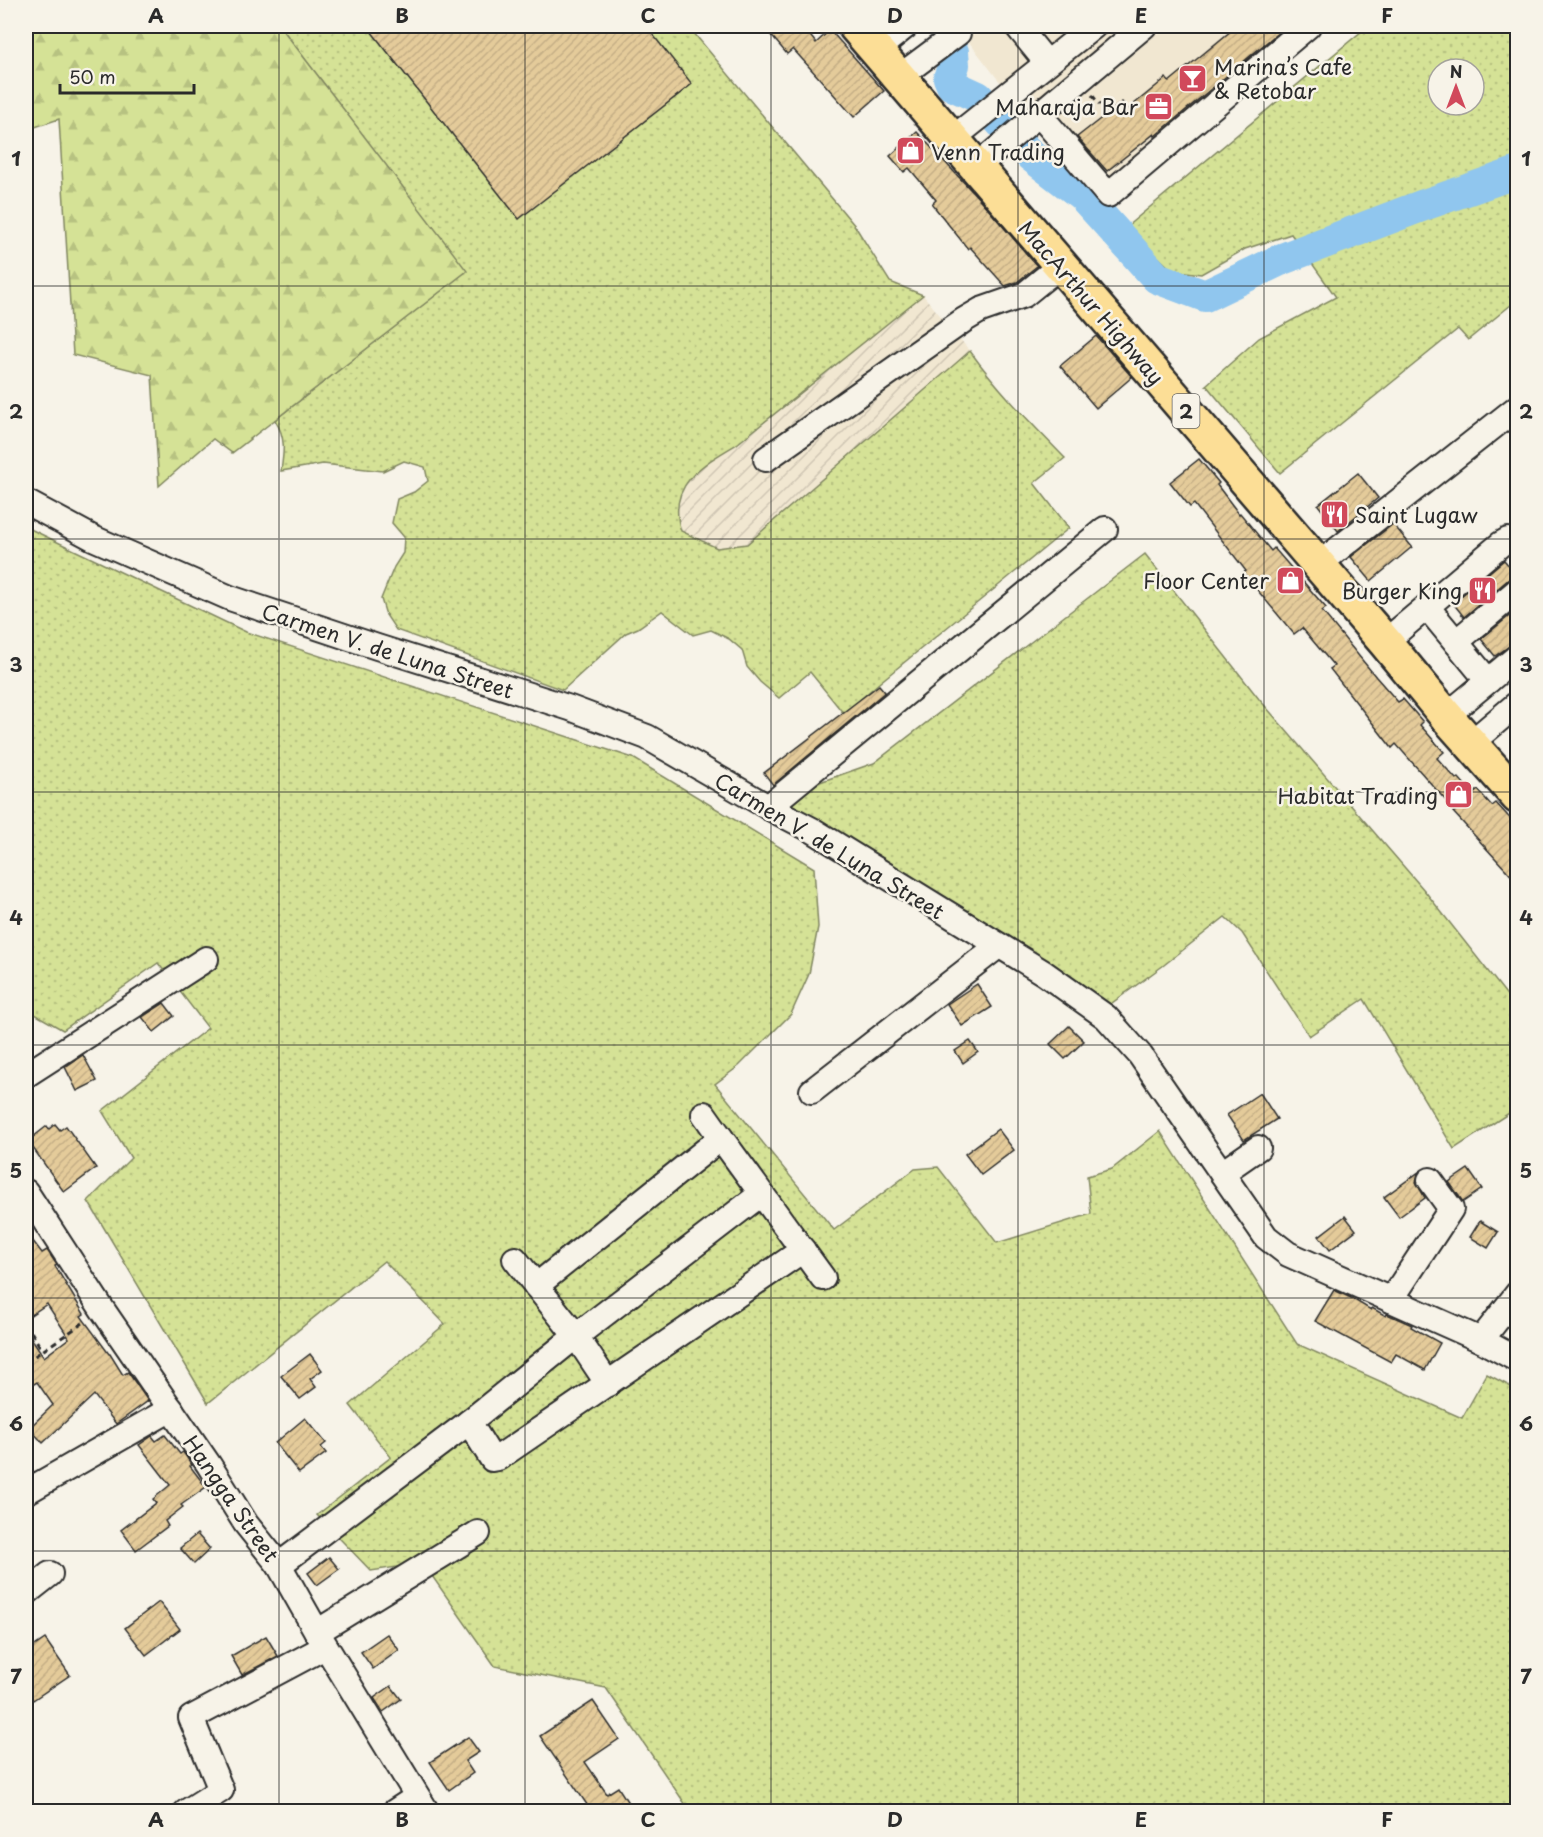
<svg xmlns="http://www.w3.org/2000/svg" width="1543" height="1837" font-family="'Playpen Sans',sans-serif">
	<style>
		.built { fill: #f1e7d1 }
		.industrial { fill: url(#industrial-furrows) }
		.grass { fill: url(#grass-dots); stroke: #808660; stroke-width: 1.5; fill-rule: evenodd }
		.forest { fill: url(#forest-firs); stroke: #808660; stroke-width: 1.5 }
		.lines { fill: none; stroke-linecap: round; stroke-linejoin: round }
		.river { stroke: #90c6ee; stroke-width: 32 }
		.building { fill: url(#building-hatch); stroke: #2b2b2b; stroke-width: 1.5 }
		.minor-casing { stroke: #2b2b2b; stroke-width: 28 }
		.highway-casing { stroke: #2b2b2b; stroke-width: 38 }
		.path { stroke: #2b2b2b; stroke-width: 3; stroke-dasharray: 6 4.5; stroke-linecap: butt }
		.minor { stroke: #f7f3e8; stroke-width: 24 }
		.highway { stroke: #fcde96; stroke-width: 33 }
		.grid { fill: none; stroke: #2b2b2b; stroke-width: 1.5; stroke-opacity: 0.55 }
		.labels { text-anchor: middle; dominant-baseline: central; stroke-width: 5; stroke-linejoin: round; paint-order: stroke }
		.shield { fill: #f7f3e8; stroke: #686764; stroke-width: 1.5 }
		.shield-label { font-size: 20px; font-weight: bold; fill: #2b2b2b }
		.poi-label { font-size: 21px; fill: #2b2b2b; stroke: #f7f3e8; text-anchor: end }
		.street-label { font-size: 21px; fill: #2b2b2b; stroke: #f7f3e8 }
		.neatline { fill: none; stroke: #2b2b2b; stroke-width: 2 }
		.grid-label { font-size: 20px; text-anchor: middle; font-weight: bold; fill: #2b2b2b }
	</style>
	<defs>
		<pattern id="industrial-furrows" width="10" height="10" patternUnits="userSpaceOnUse" patternTransform="scale(1.5)"><rect width="10" height="10" fill="#f1e7d1"/><path d="M-1 1l2-2M0 10L10 0M9 11l2-2" fill="none" stroke="#cfc6b4"/></pattern>
		<pattern id="grass-dots" width="8" height="8" patternUnits="userSpaceOnUse" patternTransform="scale(1.5)"><rect width="8" height="8" fill="#d5e296"/><path d="M2 2h.1M6 6h.1" fill="none" stroke="#b7c281" stroke-width="1.8" stroke-linecap="round"/></pattern>
		<pattern id="forest-firs" width="22" height="20" patternUnits="userSpaceOnUse" patternTransform="scale(1.5)"><rect width="22" height="20" fill="#d5e296"/><path d="M5 1l3.5 6h-7zM16 11l3.5 6h-7z" fill="#b7c281"/></pattern>
		<pattern id="building-hatch" width="6" height="6" patternUnits="userSpaceOnUse" patternTransform="scale(1.5)"><rect width="6" height="6" fill="#e4cb9a"/><path d="M-1 1l2-2M0 6l6-6M5 7l2-2" fill="none" stroke="#c4ae85"/></pattern>
	</defs>
	<rect width="100%" height="100%" fill="#f7f3e8"/>
	<filter id="ink" filterUnits="userSpaceOnUse"><feTurbulence type="fractalNoise" baseFrequency=".0167" numOctaves="2"/><feDisplacementMap in="SourceGraphic" scale="12" xChannelSelector="R" yChannelSelector="G"/><feConvolveMatrix kernelMatrix="1 2 1 2 8 2 1 2 1" color-interpolation-filters="sRGB"/></filter>
	<g filter="url(#ink)">
		<path class="built" d="M964 26H1321L1106 208 1055 153 962 33Z"/>
		<path class="industrial" d="M923 295 970 351 747 544 717 548 681 531 678 521V505L683 491 693 473 711 459 738 444Z"/>
		<g class="grass">
			<path d="M280 26H688L855 226 890 282 923 295 737 444C703 464 666 485 681 531L717 548 747 544 970 351C998 390 1032 424 1065 458L1034 483 1069 528 879 683 844 714 810 672 779 698 760 682 747 667 742 650 729 639 711 630 693 635 662 611 638 628 626 633 563 690 396 630 386 615 381 599 394 567 403 553 404 537 392 523 397 499 414 492 428 481 425 467 404 461 383 471 323 464 281 471C284 451 286 438 275 420L466 271Z"/>
			<path d="M1368 26H1517V300L1468 340 1458 329 1280 473 1206 385 1259 338 1336 297 1291 234 1245 249 1201 274 1172 270 1126 227ZM1438 69H1474V105H1438Z"/>
			<path d="M26 527 246 632 633 758 814 868 818 927 809 974 791 1014 739 1066 715 1084 834 1230 915 1169 938 1167 997 1243 1091 1214 1087 1176 1112 1169 1160 1131 1297 1344 1462 1418 1487 1374 1517 1390V1811H690L606 1688 495 1666 423 1563 371 1571 317 1515 391 1457 350 1405 445 1324 384 1261 208 1403 88 1201 131 1158 102 1111 208 1028 158 963 63 1030 26 1009Z"/>
			<path d="M1145 554 1259 699 1424 890 1517 1008V1108L1454 1149 1364 999 1309 1036 1242 933 1225 917 1164 965 1105 1008 782 811 803 788 874 763Z"/>
		</g>
		<path class="forest" d="M26 26H280L467 271 232 453 213 439 159 486 152 375 73 355 59 119 26 130Z"/>
		<g class="lines">
			<path class="river" d="M953 52 954 65 949 78 952 85 978 97 1031 156 1082 195 1157 278 1205 296 1282 259 1424 205 1518 172"/>
		</g>
		<g class="building">
			<path d="M367 26H646L692 84 519 219Z"/>
			<path d="M763 26H802L816 43 830 30 884 91 854 117 793 49 787 54Z"/>
			<path d="M1237 26H1286L1155 136 1154 134 1107 171 1077 137 1122 102 1128 109 1166 78 1169 82Z"/>
			<path d="M917 132 982 202 1037 266 1017 282 1005 286 970 247 968 249 932 204 936 200 909 168 904 172 890 156Z"/>
			<path d="M1096 336 1132 377 1096 408 1060 366Z"/>
			<path d="M1199 459 1219 483 1217 485 1239 514 1240 513 1271 551 1274 548 1326 608 1322 611 1376 677 1398 702 1403 699 1423 722 1420 725 1444 752 1437 758 1456 779 1459 778 1473 794 1478 790 1492 806 1496 803 1518 827V883L1453 812 1455 811 1396 744 1392 748 1330 669 1334 666 1302 628 1294 634 1243 573 1246 571 1194 504 1190 507 1170 482Z"/>
			<path d="M1358 473 1378 498 1338 531 1318 505Z"/>
			<path d="M1393 524 1412 547 1371 581 1351 557Z"/>
			<path d="M1504 560 1518 576 1509 579 1464 617 1453 603Z"/>
			<path d="M1518 609V640L1495 656 1481 639Z"/>
			<path d="M879 685 885 692 773 785 764 773Z"/>
			<path d="M977 984 992 1007 962 1026 947 1004Z"/>
			<path d="M164 1003 174 1016 154 1032 142 1017Z"/>
			<path d="M1069 1026 1084 1041 1065 1059 1050 1044Z"/>
			<path d="M970 1041 978 1052 963 1063 955 1051Z"/>
			<path d="M83 1055 97 1081 77 1091 65 1067Z"/>
			<path d="M1260 1093 1277 1119 1244 1140 1227 1115Z"/>
			<path d="M55 1124 60 1130 66 1126 96 1168 64 1192 28 1141 47 1126 49 1129Z"/>
			<path d="M998 1129 1014 1150 981 1175 965 1154Z"/>
			<path d="M1468 1169 1482 1189 1463 1202 1449 1182Z"/>
			<path d="M1419 1172 1416 1182 1425 1198 1399 1217 1384 1197Z"/>
			<path d="M1345 1216 1356 1230 1330 1250 1319 1236Z"/>
			<path d="M1480 1221 1498 1232 1488 1248 1470 1237Z"/>
			<path d="M26 1232 42 1253 47 1250 57 1265 55 1266 84 1314 81 1316 109 1354H110L123 1375 128 1372 148 1401 116 1424 94 1395 43 1443 29 1428 53 1405 37 1382 26 1389V1330L44 1357 69 1338 47 1304 26 1318Z"/>
			<path d="M1334 1290 1351 1298 1371 1310 1372 1308 1386 1316 1387 1314 1412 1325 1411 1327 1440 1343 1425 1370 1396 1354 1391 1362 1315 1321Z"/>
			<path d="M310 1354 322 1370 310 1379 316 1387 300 1399 281 1376Z"/>
			<path d="M305 1418 326 1443 321 1447 326 1453 299 1473 275 1443Z"/>
			<path d="M165 1435 180 1454 183 1452 192 1465 190 1466 206 1487 181 1505 183 1507 165 1521 168 1526 136 1550 121 1530 156 1503 153 1499 170 1485 139 1445 152 1436 156 1441Z"/>
			<path d="M197 1534 210 1549 194 1564 180 1548Z"/>
			<path d="M329 1557 339 1569 317 1585 308 1573Z"/>
			<path d="M159 1602 180 1629 146 1655 125 1628Z"/>
			<path d="M387 1634 399 1650 373 1669 361 1652Z"/>
			<path d="M266 1636 278 1656 242 1675 231 1656Z"/>
			<path d="M45 1639 70 1675 33 1700 26 1689V1652Z"/>
			<path d="M391 1686 401 1699 383 1712 374 1698Z"/>
			<path d="M593 1701 619 1739 585 1762 607 1794 618 1787 634 1812H592L540 1736Z"/>
			<path d="M468 1737 479 1752 465 1761 473 1773 449 1790 430 1762Z"/>
		</g>
		<g class="lines">
			<defs>
				<g id="minor">
					<path d="M1017 26 1047 63"/>
					<path d="M876 50 906 26"/>
					<path d="M899 77 958 33"/>
					<path d="M1039 114 1108 195 1308 26"/>
					<path d="M952 139 1094 26"/>
					<path d="M976 167 1144 26"/>
					<path d="M766 459 964 320 981 310 1024 295 1061 265"/>
					<path d="M26 502 93 538 230 598 377 647 570 708 647 737 768 807 814 831 1044 973 1106 1017 1140 1055 1266 1237 1288 1254 1481 1340 1518 1360"/>
					<path d="M1318 565 1518 407"/>
					<path d="M1427 607 1488 681"/>
					<path d="M1385 642 1501 544 1508 540 1518 542"/>
					<path d="M1456 642 1518 590"/>
					<path d="M1446 716 1518 656"/>
					<path d="M1471 743 1518 703"/>
					<path d="M768 807 1105 529"/>
					<path d="M26 1075 206 959"/>
					<path d="M812 1091 998 946"/>
					<path d="M704 1114 721 1138"/>
					<path d="M1222 1173 1258 1148"/>
					<path d="M26 1192 102 1309 209 1465 246 1524 279 1565 317 1632 427 1812"/>
					<path d="M515 1259 576 1336 608 1384"/>
					<path d="M536 1286 721 1138 823 1278"/>
					<path d="M1391 1300 1451 1209 1430 1180"/>
					<path d="M1481 1340 1518 1293"/>
					<path d="M469 1422 492 1459 498 1458 803 1250"/>
					<path d="M26 1492 171 1409"/>
					<path d="M279 1565 469 1422 576 1336 761 1194"/>
					<path d="M26 1593 50 1574"/>
					<path d="M317 1632 478 1533"/>
					<path d="M186 1812 221 1790 191 1718 325 1647"/>
					<path d="M394 1812 417 1797"/>
				</g>
				<path id="highway" d="M855 26 1385 642 1446 716 1518 797"/>
			</defs>
			<use href="#minor" class="minor-casing"/>
			<use href="#highway" class="highway-casing"/>
			<g class="path">
				<path d="M1092 95 1100 105"/>
				<path d="M26 1317 33 1312"/>
				<path d="M26 1323 42 1350"/>
				<path d="M26 1362 86 1321"/>
			</g>
			<use href="#minor" class="minor"/>
			<use href="#highway" class="highway"/>
		</g>
	</g>
	<path class="grid" d="M279 26V1812M525 26V1812M771 26V1812M1018 26V1812M1264 26V1812M26 286H1518M26 539H1518M26 792H1518M26 1045H1518M26 1298H1518M26 1551H1518"/>
	<defs>
		<symbol id="bar-square" viewBox="-11 -11 22 22"><rect x="-9" y="-9" width="18" height="18" rx="4" fill="#d1495b" stroke="#f7f3e8"/><path d="M-6-5H6L.8 .8V4.5H3.5V6h-7V4.5H-.8V.8Z" fill="#fff"/></symbol>
		<symbol id="office-square" viewBox="-11 -11 22 22"><rect x="-9" y="-9" width="18" height="18" rx="4" fill="#d1495b" stroke="#f7f3e8"/><path d="M-6-3h4V-5.5h4V-3h4V5H-6ZM-1-4.5V-3h2v-1.5ZM-6 0V1H6V0Z" fill="#fff"/></symbol>
		<symbol id="shop-square" viewBox="-11 -11 22 22"><rect x="-9" y="-9" width="18" height="18" rx="4" fill="#d1495b" stroke="#f7f3e8"/><path d="M-5-2.5h2.3a2.7 3.5 0 0 1 5.4 0H5L5.5 6h-11ZM-1.5-2.5h3a1.5 2.3 0 0 0-3 0Z" fill="#fff"/></symbol>
		<symbol id="restaurant-square" viewBox="-11 -11 22 22"><rect x="-9" y="-9" width="18" height="18" rx="4" fill="#d1495b" stroke="#f7f3e8"/><path d="M-5-6h1v4h1v-4h1v4h1v-4h1v5L-1.5 .5V6h-2V.5L-5-1ZM5-6V6H3V1.5H1.5Q1.5-4 5-6Z" fill="#fff"/></symbol>
	</defs>
	<g fill-rule="evenodd">
		<use href="#bar-square" x="1176" y="62" width="33" height="33"/>
		<use href="#office-square" x="1142" y="90" width="33" height="33"/>
		<use href="#shop-square" x="894" y="134" width="33" height="33"/>
		<use href="#restaurant-square" x="1318" y="498" width="33" height="33"/>
		<use href="#shop-square" x="1274" y="564" width="33" height="33"/>
		<use href="#restaurant-square" x="1466" y="574" width="33" height="33"/>
		<use href="#shop-square" x="1442" y="778" width="33" height="33"/>
	</g>
	<g class="labels">
		<rect class="shield" x="1172.5" y="394" width="27" height="34" rx="4.5"/>
		<g class="shield-label">
			<text x="1186" y="411">2</text>
		</g>
		<g class="poi-label">
			<text x="1214" y="66" text-anchor="start">Marina’s Cafe<tspan x="1214" dy="24">&amp; Retobar</tspan></text>
			<text x="1138" y="106">Maharaja Bar</text>
			<text x="931" y="151" text-anchor="start">Venn Trading</text>
			<text x="1355" y="514" text-anchor="start">Saint Lugaw</text>
			<text x="1269" y="580">Floor Center</text>
			<text x="1462" y="590">Burger King</text>
			<text x="1438" y="795">Habitat Trading</text>
		</g>
		<g class="street-label">
			<text transform="translate(1092 302) rotate(49)">MacArthur Highway</text>
			<text transform="translate(388 650) rotate(18)">Carmen V. de Luna Street</text>
			<text transform="translate(830 845) rotate(31)">Carmen V. de Luna Street</text>
			<text transform="translate(232 1498) rotate(55)">Hangga Street</text>
		</g>
	</g>
	<rect width="1543" height="1837" fill="none" stroke="#f7f3e8" stroke-width="66"/>
	<g transform="translate(1456 87)"><circle r="28" fill="#f7f3e8" stroke="#a5a39c" stroke-width="1.5"/>
	<path d="M0-4.5L10 22L0 15L-10 22Z" fill="#d1495b"/>
	<text y="-9" font-size="16" font-weight="bold" text-anchor="middle" fill="#2b2b2b">N</text>
	</g>
	<path d="M60 84v9h134v-9" fill="none" stroke="#2b2b2b" stroke-width="3"/>
	<text x="69" y="84" font-size="18" fill="#2b2b2b" stroke="#f7f3e8" stroke-width="4.5" paint-order="stroke">50 m</text>
	<rect x="33" y="33" width="1477" height="1771" class="neatline"/>
	<g class="grid-label">
		<text x="156" y="23">A</text>
		<text x="402" y="23">B</text>
		<text x="648" y="23">C</text>
		<text x="895" y="23">D</text>
		<text x="1141" y="23">E</text>
		<text x="1387" y="23">F</text>
		<text x="16" y="166">1</text>
		<text x="1526" y="166">1</text>
		<text x="16" y="419">2</text>
		<text x="1526" y="419">2</text>
		<text x="16" y="672">3</text>
		<text x="1526" y="672">3</text>
		<text x="16" y="925">4</text>
		<text x="1526" y="925">4</text>
		<text x="16" y="1178">5</text>
		<text x="1526" y="1178">5</text>
		<text x="16" y="1431">6</text>
		<text x="1526" y="1431">6</text>
		<text x="16" y="1684">7</text>
		<text x="1526" y="1684">7</text>
		<text x="156" y="1827">A</text>
		<text x="402" y="1827">B</text>
		<text x="648" y="1827">C</text>
		<text x="895" y="1827">D</text>
		<text x="1141" y="1827">E</text>
		<text x="1387" y="1827">F</text>
	</g>
</svg>
